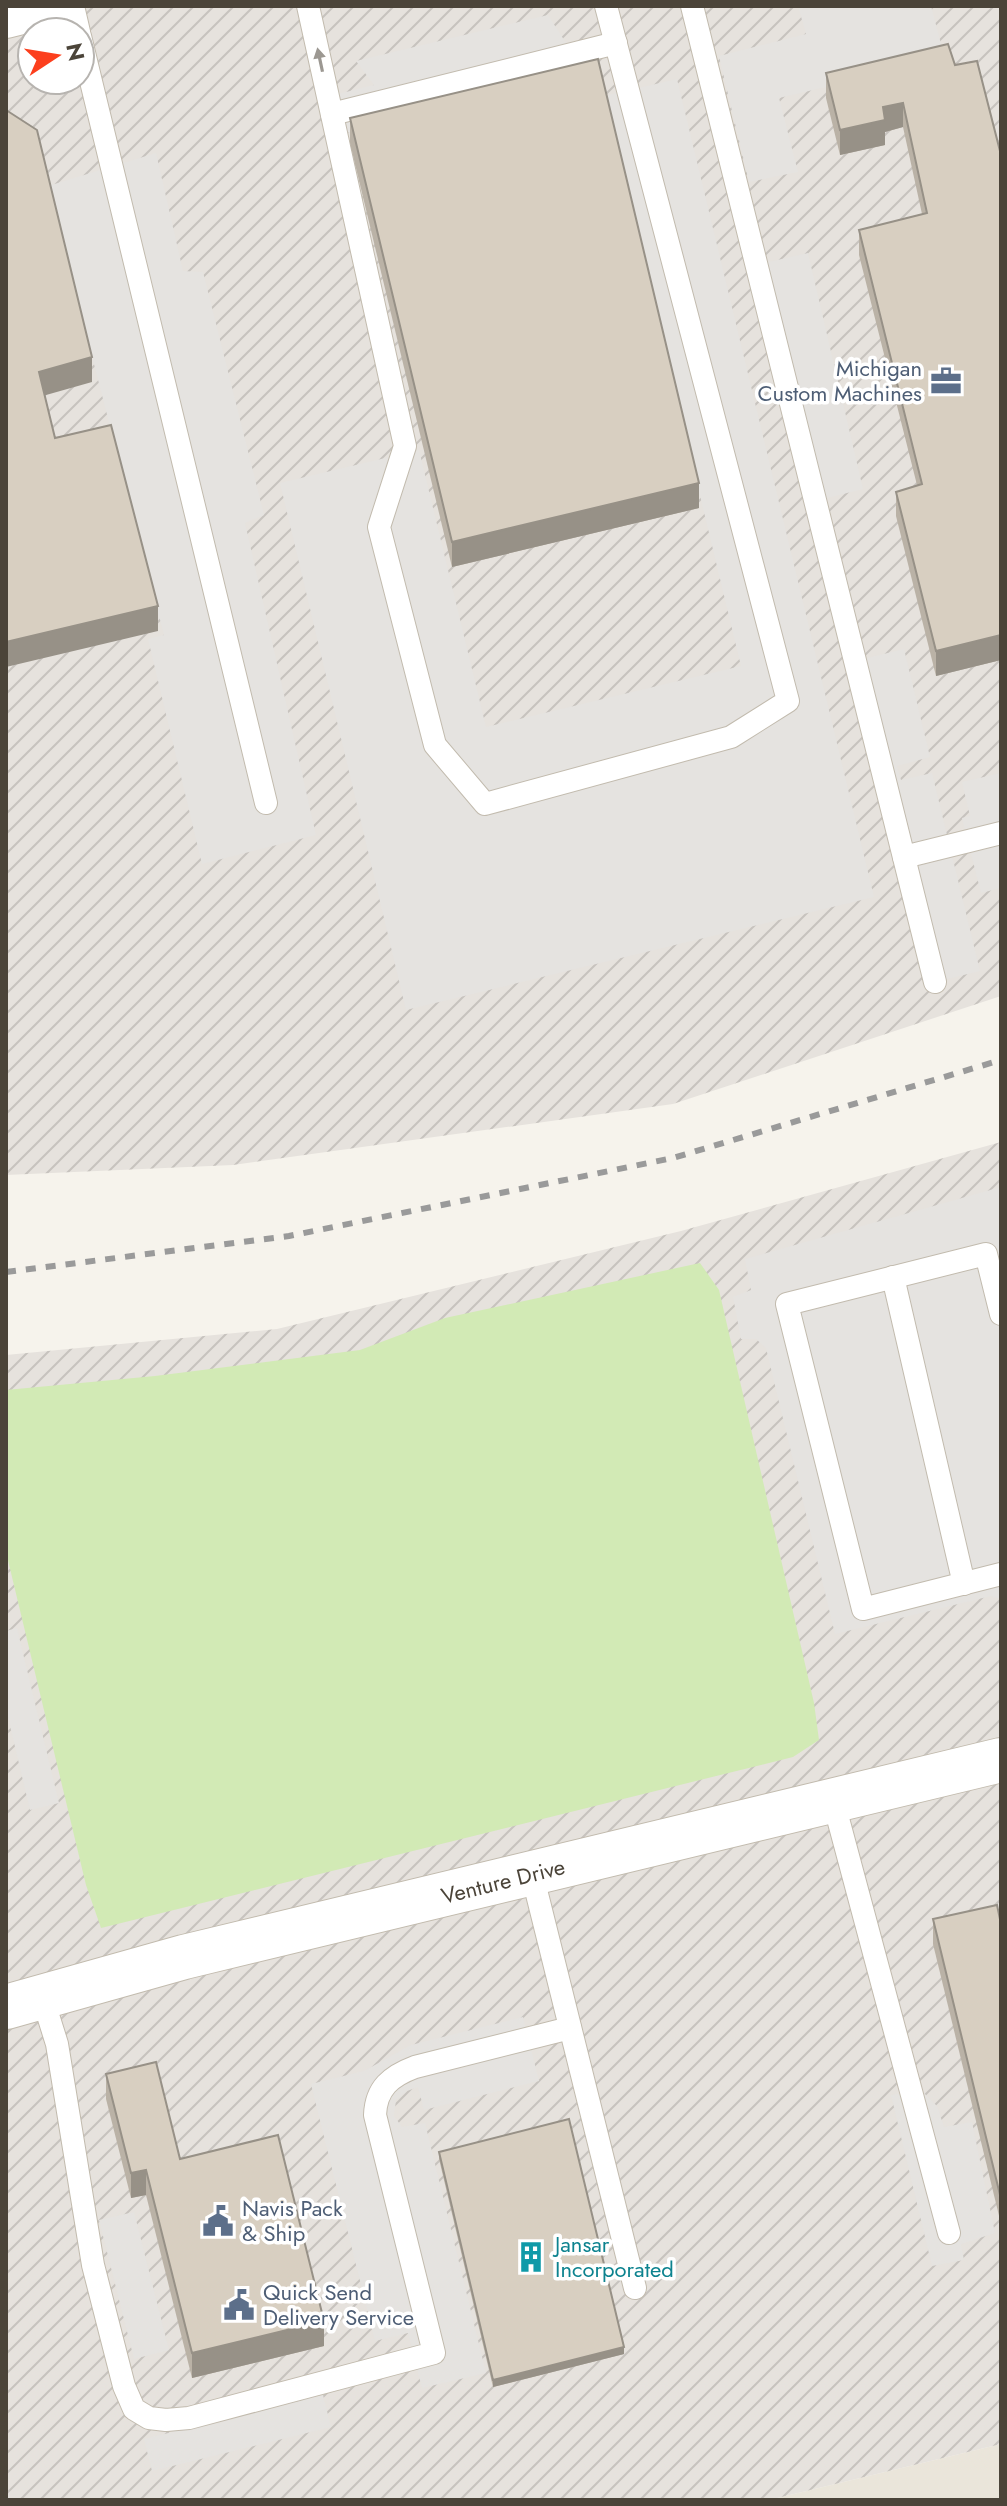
<svg xmlns="http://www.w3.org/2000/svg" width="1007" height="2506" font-family="Jost,sans-serif">
	<style>
		.residential { fill: #eae5da }
		.industrial { fill: url(#industrial-furrows); fill-rule: evenodd }
		.grass { fill: #d2eab5 }
		.parking { fill: #e5e3e0 }
		.lines { fill: none; stroke-linecap: round; stroke-linejoin: round }
		.service-casing { stroke: #c2bbae; stroke-width: 24 }
		.minor-casing { stroke: #c2bbae; stroke-width: 46 }
		.service { stroke: #fff; stroke-width: 22 }
		.minor { stroke: #fff; stroke-width: 44 }
		.rail { stroke: #9a9a9a; stroke-width: 6; stroke-dasharray: 10 10; stroke-linecap: butt }
		.wall { fill: #bab2a6 }
		.shaded-wall { fill: #979187 }
		.building { fill: #d8cfc1; stroke: #979187; stroke-width: 2 }
		.oneway { fill: #9c9892 }
		.labels { text-anchor: middle; dominant-baseline: central; stroke-width: 7; stroke-linejoin: round; paint-order: stroke }
		.service-label { font-size: 22px; fill: #4e5e75; stroke: #fff; text-anchor: start }
		.street-label { font-size: 22px; fill: #4b4439; stroke: #fff }
		.culture-label { font-size: 22px; fill: #0d838f; stroke: #fff; text-anchor: start }
	</style>
	<defs>
		<pattern id="industrial-furrows" width="10" height="10" patternUnits="userSpaceOnUse" patternTransform="scale(2)"><rect width="10" height="10" fill="#e6e2dd"/><path d="M-1 1l2-2M0 10L10 0M9 11l2-2" fill="none" stroke="#c7c3be"/></pattern>
	</defs>
	<rect width="100%" height="100%" fill="#f6f3ec"/>
	<path class="residential" d="M1001 2444V2500H769Z"/>
	<g class="industrial">
		<path d="M6 6H1001V996L673 1104 233 1165 6 1175ZM32 32H80V80H32Z"/>
		<path d="M1001 1142V2444L769 2500H6V1355L277 1329 681 1231Z"/>
	</g>
	<path class="grass" d="M700 1263 719 1290 814 1703 819 1740 793 1757 101 1928 86 1885 6 1552V1390L155 1376 360 1350 445 1318Z"/>
	<g class="parking">
		<path d="M798 6H931L945 59 779 98 798 172 749 182 719 56 806 34Z"/>
		<path d="M548 15 566 43 580 40 589 67 332 137 334 95 374 85 356 61Z"/>
		<path d="M677 79 874 897 406 1010 280 483 419 450 486 727 741 666 604 96Z"/>
		<path d="M156 153 183 271 203 272 264 515 245 523 316 835 202 864 148 639 164 635 48 186Z"/>
		<path d="M808 253 863 489 815 501 756 265Z"/>
		<path d="M904 649 930 757 897 766 901 780 932 773 980 971 935 982 855 661Z"/>
		<path d="M1001 773V888L981 893 962 818 970 816 962 782Z"/>
		<path d="M1001 1187V1599L991 1596 835 1634 766 1348 756 1339H741L733 1297 751 1290 745 1259Z"/>
		<path d="M17 1628 59 1803 30 1810 6 1709V1631Z"/>
		<path d="M523 2017 539 2081 424 2110 418 2087 407 2091 396 2100 394 2116 402 2127 425 2123 486 2373 422 2388 408 2333 375 2341 311 2084 364 2071 411 2045Z"/>
		<path d="M922 2091 937 2106 944 2127 972 2122 995 2233 961 2244 964 2260 932 2266 891 2095Z"/>
		<path d="M134 2212 169 2350 134 2359 99 2220Z"/>
		<path d="M323 2395 331 2427 152 2471 144 2439Z"/>
	</g>
	<g class="lines">
		<defs>
			<g id="service">
				<path d="M73 6 79 32"/>
				<path d="M308 6 405 446 379 527 435 745 485 804 731 737 788 701 606 6"/>
				<path d="M692 6 935 982"/>
				<path d="M80 36 266 803"/>
				<path d="M332 114 616 43"/>
				<path d="M904 857 1001 833"/>
				<path d="M893 1277 964 1584"/>
				<path d="M1001 1314 986 1254 787 1304 863 1609 1001 1574"/>
				<path d="M833 1800 949 2233"/>
				<path d="M532 1874 635 2288"/>
				<path d="M42 1996 57 2044 93 2265 124 2386 134 2409 149 2418 166 2420 189 2418 434 2353 375 2115C376 2088 391 2076 415 2067L570 2028"/>
			</g>
			<g id="minor">
				<path d="M6 16 46 6"/>
				<path d="M6 2007 184 1957 1001 1760"/>
			</g>
		</defs>
		<use href="#service" class="service-casing"/>
		<use href="#minor" class="minor-casing"/>
		<use href="#service" class="service"/>
		<use href="#minor" class="minor"/>
		<path class="rail" d="M6 1272 289 1236 673 1158 1001 1060"/>
	</g>
	<g class="wall">
		<path d="M955 65 1001 155V660L936 676 896 516V492L917 485 859 255V230L922 214 903 127 885 132V145L840 155 826 98V73Z"/>
		<path d="M350 118 699 508 452 567 350 143Z"/>
		<path d="M933 1919 1001 1924V2224L933 1944Z"/>
		<path d="M106 2074 180 2159 324 2346 192 2378 146 2195 131 2198 106 2099Z"/>
		<path d="M439 2152 624 2354 493 2387 439 2159Z"/>
	</g>
	<g class="shaded-wall">
		<path d="M903 103V127L885 132V145L840 155V130L883 107Z"/>
		<path d="M92 357V382L39 397V372Z"/>
		<path d="M699 483V508L452 567V542Z"/>
		<path d="M158 606V631L6 667V642Z"/>
		<path d="M1001 635V660L936 676V651Z"/>
		<path d="M146 2170V2195L131 2198V2173Z"/>
		<path d="M324 2321V2346L192 2378V2353Z"/>
		<path d="M624 2347V2354L493 2387V2380Z"/>
	</g>
	<g class="building">
		<path d="M948 44 955 65 977 61 1001 155V635L936 651 896 492 922 484 859 230 927 213 903 103 883 107 885 120 840 130 826 73Z"/>
		<path d="M598 59 699 483 452 542 350 118Z"/>
		<path d="M6 110 37 130 92 357 39 372 55 438 111 425 158 606 6 642Z"/>
		<path d="M997 1905 1001 1924V2199L933 1919Z"/>
		<path d="M156 2062 180 2159 278 2135 324 2321 192 2353 146 2170 131 2173 106 2074Z"/>
		<path d="M569 2119 624 2347 493 2380 439 2152Z"/>
	</g>
	<defs><path id="oneway-solid" d="M-6-.8H1V-3.2L6.5 0L1 3.2V.8H-6Z" transform="scale(2)"/></defs>
	<use class="oneway" href="#oneway-solid" transform="translate(320 60) rotate(-102)"/>
	<defs>
		<symbol id="office-bare" viewBox="-9 -9 18 18"><path d="M-6-3h4V-5.5h4V-3h4V5H-6ZM-1-4.5V-3h2v-1.5ZM-6 0V1H6V0Z" fill="#5c6f8a" stroke="#fff" stroke-width="2.5" paint-order="stroke"/></symbol>
		<symbol id="civic-bare" viewBox="-9 -9 18 18"><path d="M-.6-6.5H3V-4.5H.6V-3L4-1V1h2V6H-6V1h2V-1L-.6-3ZM-1.2 2.5V6h2.4V2.5Z" fill="#5c6f8a" stroke="#fff" stroke-width="2.5" paint-order="stroke"/></symbol>
		<symbol id="building-bare" viewBox="-9 -9 18 18"><path d="M-4-6H4V6H1V3H-1V6H-4ZM-2.5-4.3h1.7v1.8h-1.7ZM.8-4.3h1.7v1.8H.8ZM-2.5-1h1.7V.8h-1.7ZM.8-1h1.7V.8H.8Z" fill="#0f9aa8" stroke="#fff" stroke-width="2.5" paint-order="stroke"/></symbol>
	</defs>
	<g fill-rule="evenodd">
		<use href="#office-bare" x="924" y="359" width="44" height="44"/>
		<use href="#civic-bare" x="196" y="2199" width="44" height="44"/>
		<use href="#building-bare" x="509" y="2235" width="44" height="44"/>
		<use href="#civic-bare" x="217" y="2283" width="44" height="44"/>
	</g>
	<g class="labels">
		<g class="service-label">
			<text x="922" y="368" text-anchor="end">Michigan<tspan x="922" dy="25">Custom Machines</tspan></text>
			<text x="242" y="2208">Navis Pack<tspan x="242" dy="25">&amp; Ship</tspan></text>
			<text x="263" y="2292">Quick Send<tspan x="263" dy="25">Delivery Service</tspan></text>
		</g>
		<g class="street-label">
			<text transform="translate(503 1881) rotate(-14)">Venture Drive</text>
		</g>
		<g class="culture-label">
			<text x="555" y="2244">Jansar<tspan x="555" dy="25">Incorporated</tspan></text>
		</g>
	</g>
	<rect width="1007" height="2506" fill="none" stroke="#4b4439" stroke-width="16"/>
	<g transform="translate(56 56) rotate(78)"><circle r="38" fill="#ffffff" stroke="#b7b4b0" stroke-width="2"/>
	<path d="M0-6L14 30L0 20L-14 30Z" fill="#fc3f1d"/>
	<text y="-12" font-size="22" font-weight="bold" text-anchor="middle" fill="#4b4439">N</text>
	</g>
</svg>
